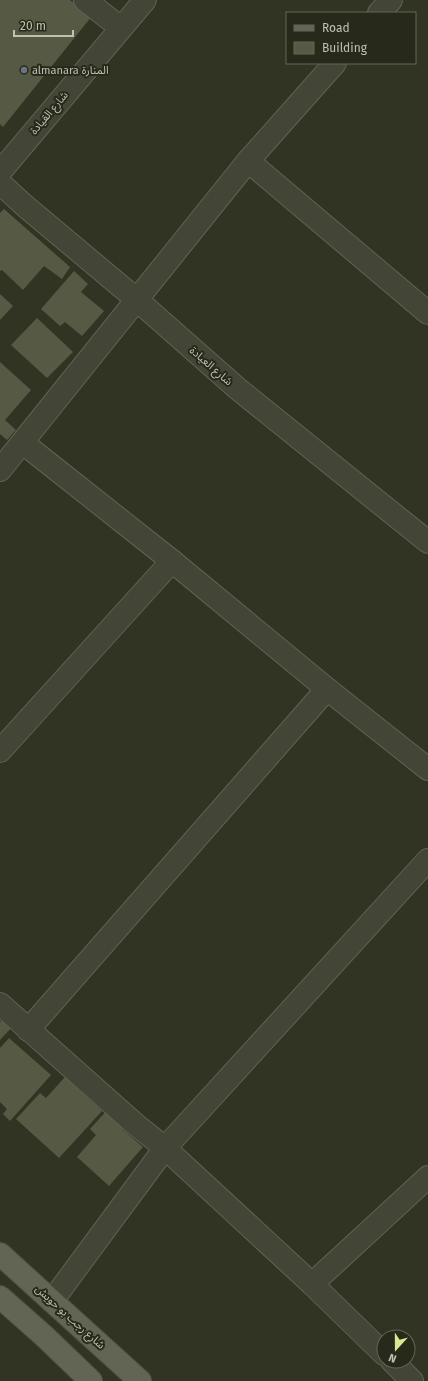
<svg xmlns="http://www.w3.org/2000/svg" width="428" height="1381" font-family="'Fira Sans','Noto Sans Arabic',sans-serif">
	<style>
		.building { fill: #565944 }
		.lines { fill: none; stroke-linecap: round; stroke-linejoin: round }
		.minor-casing { stroke: #606353; stroke-width: 24 }
		.major-casing { stroke: #4e5242; stroke-width: 24 }
		.minor { stroke: #434536; stroke-width: 22 }
		.major { stroke: #636554; stroke-width: 22 }
		.worship-dot { fill: #6b7280; stroke: #272a1b; stroke-width: 1.5 }
		.labels { text-anchor: middle; dominant-baseline: central; stroke-width: 4; stroke-linejoin: round; paint-order: stroke }
		.poi-label { font-size: 11px; fill: #bec2b0; stroke: #272a1b; text-anchor: start }
		.street-label { font-size: 11px; fill: #bec2b0; stroke: #272a1b }
	</style>
	<rect width="100%" height="100%" fill="#323423"/>
	<g class="building">
		<path d="M0 0H70L92 16 3 127 0 124Z"/>
		<path d="M4 209 70 267 62 279 44 266 23 290 2 270 0 271V213Z"/>
		<path d="M74 271 88 284 81 292 104 311 82 336 65 322 60 326 41 309Z"/>
		<path d="M0 294 13 306 0 320Z"/>
		<path d="M37 318 73 352 47 378 11 345Z"/>
		<path d="M0 362 31 390 5 420 16 430 7 440 0 434Z"/>
		<path d="M6 1016 15 1024 0 1040V1022Z"/>
		<path d="M9 1038 51 1075 10 1121 3 1114 7 1109 0 1102V1048Z"/>
		<path d="M65 1077 102 1111 59 1158 16 1119 40 1093 46 1098Z"/>
		<path d="M109 1108 127 1124 122 1129 143 1147 109 1186 77 1157 96 1135 90 1129Z"/>
	</g>
	<g class="lines">
		<defs>
			<g id="minor">
				<path d="M85 0 121 28"/>
				<path d="M379 13 391 0"/>
				<path d="M248 161 428 313"/>
				<path d="M0 172 145 0"/>
				<path d="M0 183 25 206 136 299 238 389 428 542"/>
				<path d="M23 443 172 561 327 689 428 769"/>
				<path d="M0 470 248 161 335 63"/>
				<path d="M0 751 172 561"/>
				<path d="M0 1004 135 1124 165 1148 312 1284 384 1354"/>
				<path d="M28 1030 327 689"/>
				<path d="M312 1284 428 1177"/>
				<path d="M52 1301 165 1148 428 860"/>
				<path d="M392 1361 412 1381"/>
			</g>
			<g id="major">
				<path d="M0 1254 140 1381"/>
				<path d="M0 1297 43 1335 91 1381"/>
			</g>
		</defs>
		<use href="#minor" class="minor-casing"/>
		<use href="#major" class="major-casing"/>
		<use href="#minor" class="minor"/>
		<use href="#major" class="major"/>
	</g>
	<circle class="worship-dot" cx="24" cy="70" r="4"/>
	<g class="labels">
		<g class="poi-label">
			<text x="32" y="70">almanara المنارة</text>
		</g>
		<g class="street-label">
			<text transform="translate(49 113) rotate(-50)">شارع القيادة</text>
			<text transform="translate(211 366) rotate(41)">شارع العيادة</text>
			<text transform="translate(70 1317) rotate(42)">شارع رجب بو حويش</text>
		</g>
	</g>
	<rect x="286" y="12" width="130" height="52" fill="#272a1b" stroke="#636757"/>
	<rect x="294" y="25" width="20" height="6" fill="#636554" stroke="#636757"/>
	<text x="322" y="32" font-size="12" fill="#bec2b0">Road</text>
	<rect x="294" y="42" width="20" height="12" fill="#565944" stroke="#636757"/>
	<text x="322" y="52" font-size="12" fill="#bec2b0">Building</text>
	<g transform="translate(396 1349) rotate(201)"><circle r="19" fill="#272a1b" stroke="#636757"/>
	<path d="M0-3L7 15L0 10L-7 15Z" fill="#d9e98e"/>
	<text y="-6" font-size="11" font-weight="bold" text-anchor="middle" fill="#bec2b0">N</text>
	</g>
	<path d="M14 30v6h59v-6" fill="none" stroke="#bec2b0" stroke-width="2"/>
	<text x="20" y="30" font-size="12" fill="#bec2b0" stroke="#272a1b" stroke-width="3" paint-order="stroke">20 m</text>
</svg>
